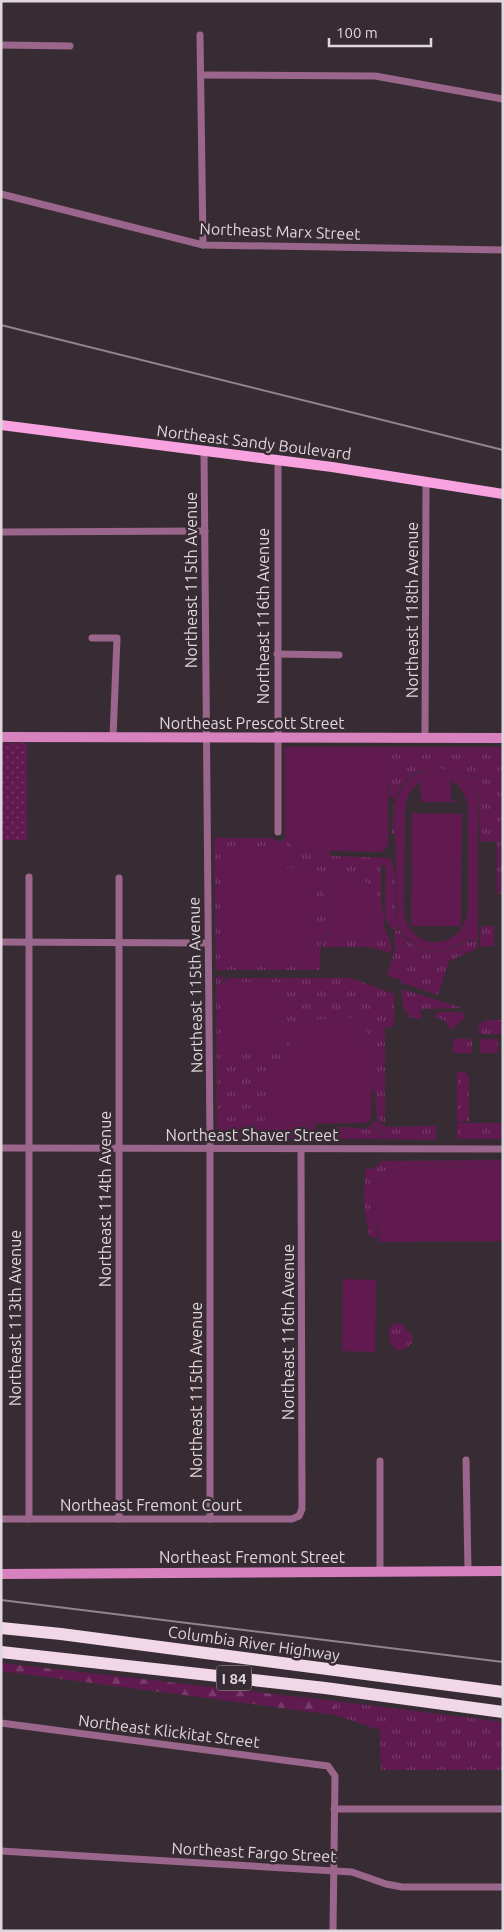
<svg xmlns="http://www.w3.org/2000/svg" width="504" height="1932" font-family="Ubuntu,sans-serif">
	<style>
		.grass { fill: url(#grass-tufts) }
		.forest { fill: url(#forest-firs) }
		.park { fill: url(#park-dots) }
		.pitch { fill: #601a50; fill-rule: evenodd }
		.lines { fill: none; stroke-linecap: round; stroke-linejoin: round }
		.street { stroke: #9b668b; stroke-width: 7 }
		.secondary { stroke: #d782bf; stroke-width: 10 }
		.primary { stroke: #f9a2e0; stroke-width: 10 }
		.highway { stroke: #f2d7e9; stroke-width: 12 }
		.rail { stroke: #8f858b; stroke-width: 2 }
		.labels { text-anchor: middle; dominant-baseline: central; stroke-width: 5; stroke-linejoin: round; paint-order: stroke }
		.shield { fill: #382c34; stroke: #ada4aa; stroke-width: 1 }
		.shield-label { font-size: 15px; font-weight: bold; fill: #dfd7dc }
		.street-label { font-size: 16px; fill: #dfd7dc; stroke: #382c34 }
	</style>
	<defs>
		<pattern id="grass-tufts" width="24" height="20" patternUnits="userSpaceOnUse" patternTransform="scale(1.25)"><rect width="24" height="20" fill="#601a50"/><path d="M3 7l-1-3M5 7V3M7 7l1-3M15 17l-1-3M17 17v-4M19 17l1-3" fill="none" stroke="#763b69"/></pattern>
		<pattern id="forest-firs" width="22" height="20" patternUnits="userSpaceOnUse" patternTransform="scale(1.25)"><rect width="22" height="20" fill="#601a50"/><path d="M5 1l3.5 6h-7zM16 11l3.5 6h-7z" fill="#763b69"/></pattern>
		<pattern id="park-dots" width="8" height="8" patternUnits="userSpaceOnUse" patternTransform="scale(1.25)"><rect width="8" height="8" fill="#601a50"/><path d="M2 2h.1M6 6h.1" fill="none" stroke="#763b69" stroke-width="1.8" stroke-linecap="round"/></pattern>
	</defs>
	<rect width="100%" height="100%" fill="#382c34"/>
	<g class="grass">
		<path d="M388 747H503V934L502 894 497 893V842L480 841 478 777H469L468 782C444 760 406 764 396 798 393 810 395 822 395 834H389L392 832 394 798 389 797Z"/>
		<path d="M214 838H272L280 842 285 838 296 850 329 851 330 856 389 858C401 870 392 910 398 928L393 930 385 918 386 866 381 865V902C370 879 348 869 324 874L326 933 332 936H381L384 926 392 947 390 953 370 947H322L321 937 320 970H216Z"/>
		<path d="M481 926H494V946H480Z"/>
		<path d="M399 929C416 957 446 959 468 938L469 942H478V948L449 961 438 995 402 983 399 979 387 976 395 949 394 932Z"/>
		<path d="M216 977H225L217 987 228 978H351L394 994V1027H385V1124L377 1118 375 1091H372V1068L364 1017 264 1123 315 1124V1131H339V1127H342L366 1129 371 1124 384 1139 220 1138 217 1136Z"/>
		<path d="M402 989 462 1008 421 1009V1019L410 1017 403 1007Z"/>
		<path d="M438 1012H462L465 1018 451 1030 444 1020 434 1017Z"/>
		<path d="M503 1017V1034H479V1024L486 1020H502Z"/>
		<rect x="453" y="1039" width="19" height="14"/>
		<rect x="480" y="1039" width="18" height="14"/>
		<path d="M457 1072H465L469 1078V1121L457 1122Z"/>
		<path d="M376 1120 386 1127 436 1126V1140L385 1139 372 1123Z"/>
		<rect x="457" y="1123" width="46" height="16"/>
		<path d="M503 1160V1167L408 1166 372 1205 378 1236 374 1238 369 1235 364 1205 365 1169H372L382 1161Z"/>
		<path d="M394 1323 402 1324 413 1337 412 1343 404 1350H396L390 1343 389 1329Z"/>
		<path d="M335 1701 503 1722V1770H381L380 1730 335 1715Z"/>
	</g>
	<path class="forest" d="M1 1663 335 1701V1715L1 1671Z"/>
	<rect class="park" x="1" y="743" width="26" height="97"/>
	<g class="pitch">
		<path d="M285 747H388V845L382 852 296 850 285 838Z"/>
		<path d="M435 767C449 769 458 773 468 782L469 778 478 777V941H468V937C441 961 413 955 397 923L395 809C399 784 411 772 435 767ZM451 780C461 787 465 794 468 806V910C466 924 460 935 447 940 430 946 412 939 406 921 402 909 404 895 404 882 405 858 405 833 405 808 407 796 411 789 420 781L421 802H457L451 800Z"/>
		<path d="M412 813 462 814 461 926H411Z"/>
		<path d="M225 852 282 853 283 869 314 865 315 955 314 958 310 962H221L224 929Z"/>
		<path d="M339 872C375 879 389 900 382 936H333L326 931 324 874Z"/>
		<rect x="223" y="982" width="60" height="71"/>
		<path d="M364 1017 372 1071 371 1119 367 1123 264 1124 271 1074 304 1020Z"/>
		<path d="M408 1166 503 1167V1241L379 1242C380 1225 374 1221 372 1207 370 1184 388 1171 408 1166Z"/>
		<path d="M343 1279 376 1280 375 1352 342 1351Z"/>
	</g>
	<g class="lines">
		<g class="street">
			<path d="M200 35 203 245"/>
			<path d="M1 45 70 46"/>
			<path d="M201 75 375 76 503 99"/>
			<path d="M1 194 203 245 503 250"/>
			<path d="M204 450 210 1142V1519"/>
			<path d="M278 459V832"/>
			<path d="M1 532 205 531"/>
			<path d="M92 638H117L113 737"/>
			<path d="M277 654 339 655"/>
			<path d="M425 738 426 482"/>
			<path d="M29 877V1519"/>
			<path d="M119 878V1519"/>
			<path d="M1 942 208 943"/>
			<path d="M1 1148 503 1149"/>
			<path d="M466 1460 468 1571"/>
			<path d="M380 1461V1572"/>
			<path d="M1 1519H292L299 1516 302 1509 301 1149"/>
			<path d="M1 1723 328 1766 335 1776 333 1931"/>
			<path d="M334 1809H503"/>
			<path d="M1 1851 352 1872 386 1884 402 1887H503"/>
		</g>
		<g class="secondary">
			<path d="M1 737 503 738"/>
			<path d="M1 1574 503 1571"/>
		</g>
		<path class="primary" d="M1 425 332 467 503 494"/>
		<g class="highway">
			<path d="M1 1628 61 1634 503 1692"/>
			<path d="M1 1652 325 1688 503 1712"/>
		</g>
		<g class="rail">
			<path d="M1 325 503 450"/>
			<path d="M1 1600 503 1662"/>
		</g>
	</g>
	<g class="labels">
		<rect class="shield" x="216.5" y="1665.5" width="35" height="25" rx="4"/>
		<g class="shield-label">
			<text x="234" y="1678">I 84</text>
		</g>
		<g class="street-label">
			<text transform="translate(280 231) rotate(2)">Northeast Marx Street</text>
			<text transform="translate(254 442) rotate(7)">Northeast Sandy Boulevard</text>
			<text transform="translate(191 580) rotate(-90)">Northeast 115th Avenue</text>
			<text transform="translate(412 610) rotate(-90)">Northeast 118th Avenue</text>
			<text transform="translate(263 616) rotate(-90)">Northeast 116th Avenue</text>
			<text x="252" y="723">Northeast Prescott Street</text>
			<text transform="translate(195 985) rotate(-91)">Northeast 115th Avenue</text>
			<text x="252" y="1135">Northeast Shaver Street</text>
			<text transform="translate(105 1199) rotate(-90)">Northeast 114th Avenue</text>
			<text transform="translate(15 1318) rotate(-90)">Northeast 113th Avenue</text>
			<text transform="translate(288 1332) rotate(-90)">Northeast 116th Avenue</text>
			<text transform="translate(196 1390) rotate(-90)">Northeast 115th Avenue</text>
			<text x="151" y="1505">Northeast Fremont Court</text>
			<text x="252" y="1557">Northeast Fremont Street</text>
			<text transform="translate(254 1643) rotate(8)">Columbia River Highway</text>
			<text transform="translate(169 1731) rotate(7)">Northeast Klickitat Street</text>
			<text transform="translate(254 1852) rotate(3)">Northeast Fargo Street</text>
		</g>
	</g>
	<rect width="504" height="1932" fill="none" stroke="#dfd7dc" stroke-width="5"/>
	<path d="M329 38v8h102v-8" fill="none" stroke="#dfd7dc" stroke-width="2.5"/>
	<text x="336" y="38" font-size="15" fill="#dfd7dc" stroke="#382c34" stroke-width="4" paint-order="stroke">100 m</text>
</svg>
